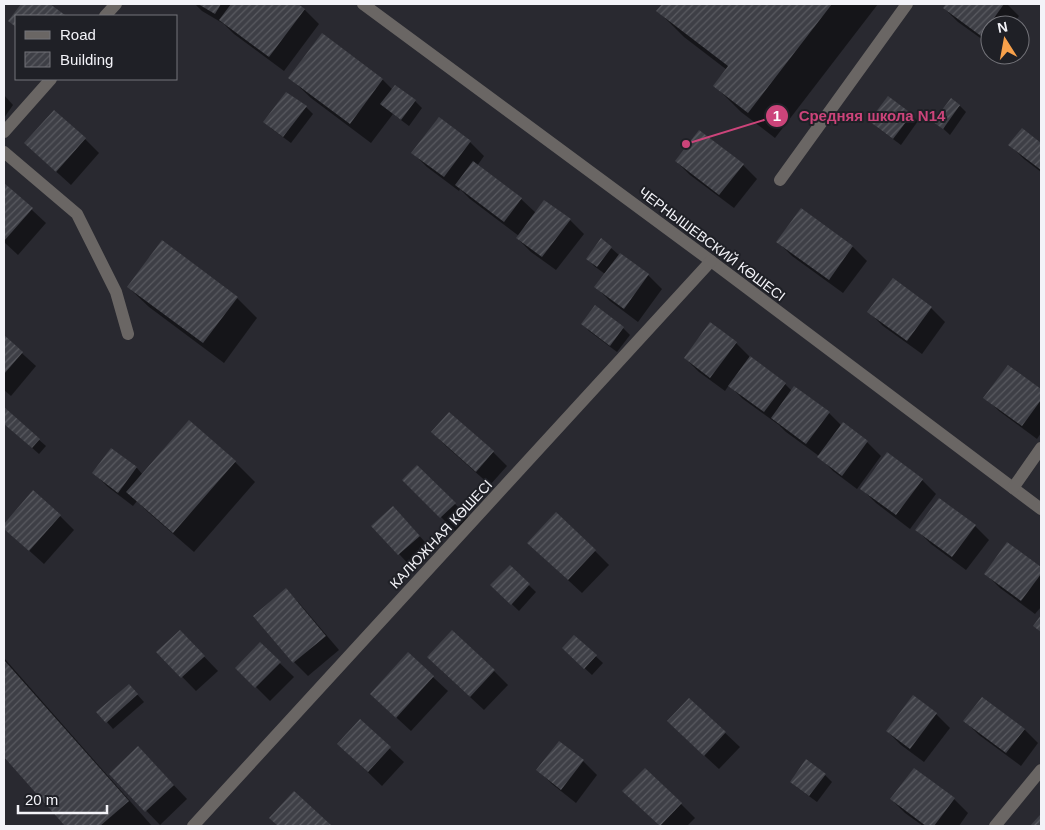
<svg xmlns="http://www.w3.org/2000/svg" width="1045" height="830" font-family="Arial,sans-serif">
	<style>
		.shadow { fill: #0007 }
		.building { fill: url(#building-hatch) }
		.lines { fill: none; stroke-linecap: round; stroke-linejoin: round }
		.service { stroke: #6a6664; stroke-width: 12 }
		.minor { stroke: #6a6664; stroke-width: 12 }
		.labels { text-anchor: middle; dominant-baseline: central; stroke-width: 4; stroke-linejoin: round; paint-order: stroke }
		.street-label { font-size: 14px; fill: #f3f3f8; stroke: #1f2026 }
		.leader { fill: none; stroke: #cc447a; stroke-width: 2 }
		.callout-dot { fill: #cc447a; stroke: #1f2026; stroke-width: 2 }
		.mark-label { font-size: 15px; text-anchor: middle; font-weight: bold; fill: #fff }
		.callout-label { font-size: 15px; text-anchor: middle; font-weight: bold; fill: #cc447a; stroke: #1f2026; stroke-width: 4; stroke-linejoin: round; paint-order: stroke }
	</style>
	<defs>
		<pattern id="building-hatch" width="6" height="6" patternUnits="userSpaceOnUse" patternTransform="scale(1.25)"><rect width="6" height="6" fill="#3e3f46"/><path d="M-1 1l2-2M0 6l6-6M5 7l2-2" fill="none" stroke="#5a5b61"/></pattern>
	</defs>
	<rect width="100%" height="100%" fill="#292930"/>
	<g class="shadow">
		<path d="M22 4H48L64 16H16V27L9 20Z"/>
		<path d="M195 4H296L305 10 319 24 284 71 234 34 224 24 202 11Z"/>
		<path d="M663 4H878L775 138 741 112 715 86 727 70 684 37 658 11Z"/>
		<path d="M948 4H1007L1019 16 1013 25H990V45L958 22 944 8Z"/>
		<path d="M322 35 383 80 393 90 415 101 422 108 409 126 393 114 371 143 311 98 290 78Z"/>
		<path d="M4 95 13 105 4 118Z"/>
		<path d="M960 106 966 112 950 135 935 121Z"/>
		<path d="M306 107 313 114 291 143 272 129 265 122Z"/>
		<path d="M911 115 918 121 901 145 878 128 871 121Z"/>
		<path d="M1022 130 1041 144V172L1024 159 1010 145Z"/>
		<path d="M85 139 99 153 71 185 40 157 26 143Z"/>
		<path d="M470 142 484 156 477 166 521 199 536 213 570 220 584 234 556 270 531 252 517 238 519 236 470 199 460 189 459 191 427 167 413 153Z"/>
		<path d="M676 161 743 165 757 179 734 208 690 175Z"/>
		<path d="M4 184 46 223 18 255 4 242Z"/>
		<path d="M801 210 853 247 867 261 843 293 792 256 778 242Z"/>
		<path d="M611 248 619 255 620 254 648 275 662 289 638 322 610 301 596 287 605 274 594 266 588 259Z"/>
		<path d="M893 280 931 308 945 322 922 354 883 326 869 312Z"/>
		<path d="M128 287 237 298 257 318 224 363 149 307Z"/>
		<path d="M595 307 623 328 630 335 617 352 589 331 583 324Z"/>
		<path d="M4 337 36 366 11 396 4 390Z"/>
		<path d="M736 343 750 357 785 384 792 391 829 413 842 426 843 424 867 442 881 456 857 489 833 471 819 456 786 432 779 425 743 399 729 385 725 391 699 372 685 358Z"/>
		<path d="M1008 366 1041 390V433L1037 439 999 411 985 397Z"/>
		<path d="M4 409 46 446 39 454 4 423Z"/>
		<path d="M432 432 493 452 507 466 490 485 446 446Z"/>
		<path d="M111 450 137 468 143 475 235 462 255 482 194 552 148 512 137 501 133 506 108 487 94 473Z"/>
		<path d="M417 466 469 518 455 531 404 480Z"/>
		<path d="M922 480 936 494 910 529 876 503 862 489Z"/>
		<path d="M34 492 60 516 74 530 44 564 4 528V526Z"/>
		<path d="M407 522 433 551 413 569 373 526Z"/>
		<path d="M975 526 989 540 966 570 931 544 917 530Z"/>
		<path d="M1008 544 1041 569V607L1035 614 1000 588 986 574Z"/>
		<path d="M595 551 609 565 582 593 543 557Z"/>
		<path d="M510 567 536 592 519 611 492 585Z"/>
		<path d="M286 590 300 604 339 650 308 676 294 662 255 616Z"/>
		<path d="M574 636 603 663 592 675 563 648Z"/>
		<path d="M260 644 294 677 270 701 237 668Z"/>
		<path d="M194 646 218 671 196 691 158 652Z"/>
		<path d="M408 654 448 691 411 731 386 708Z"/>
		<path d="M4 658 152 826H67L4 755Z"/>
		<path d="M442 671H494L508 685 484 710Z"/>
		<path d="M135 692 144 702 113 729 107 722Z"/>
		<path d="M689 699 740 747 719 769 682 735Z"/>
		<path d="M936 714 950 728 924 762 901 745 887 731Z"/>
		<path d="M360 721 404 762 382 786 339 744Z"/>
		<path d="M965 721 1024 729 1038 743 1021 766 979 735Z"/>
		<path d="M583 761 597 775 576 803 552 784 538 770Z"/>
		<path d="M152 762 187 799 160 825 111 774Z"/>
		<path d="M914 769 954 799 968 813 959 826H923L905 813 891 799Z"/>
		<path d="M825 775 832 782 817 802 798 788 791 782Z"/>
		<path d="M294 793 330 826H279L270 818Z"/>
		<path d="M681 804 695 818 687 826H661L638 805Z"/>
	</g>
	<g class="building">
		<path d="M21 4H50L65 15 64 16H16V27L8 21Z"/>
		<path d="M198 4H221L215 14Z"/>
		<path d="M231 4H298L305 9 269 57 219 20Z"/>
		<path d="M662 4H832L748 113 713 86 728 66 656 11Z"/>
		<path d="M946 4H1004L981 36 943 8Z"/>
		<path d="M322 33 383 79 350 124 288 78Z"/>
		<path d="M395 85 416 100 401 120 380 104Z"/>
		<path d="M286 92 307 106 283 137 263 122Z"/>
		<path d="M888 96 912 114 893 139 869 121Z"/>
		<path d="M951 98 960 105 943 129 933 122Z"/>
		<path d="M54 110 86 138 56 172 24 143Z"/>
		<path d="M439 117 471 141 444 177 411 153Z"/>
		<path d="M1022 128 1041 143V170L1008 145Z"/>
		<path d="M699 130 744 164 719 195 675 161Z"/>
		<path d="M473 161 522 198 504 222 455 185Z"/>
		<path d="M4 183 33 208 4 241Z"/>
		<path d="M544 200 571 219 542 257 516 238Z"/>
		<path d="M801 208 853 246 829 280 776 242Z"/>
		<path d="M601 238 612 247 597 267 586 259Z"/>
		<path d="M162 240 238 297 203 343 127 287Z"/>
		<path d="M620 253 649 274 624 309 594 287Z"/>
		<path d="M893 278 932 307 907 341 867 312Z"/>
		<path d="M595 305 624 327 610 346 581 324Z"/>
		<path d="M710 322 737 342 710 378 684 358Z"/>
		<path d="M4 335 23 352 4 374Z"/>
		<path d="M750 356 786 383 764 412 728 386Z"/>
		<path d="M1008 365 1041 389V400L1022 426 983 398Z"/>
		<path d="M794 386 830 412 806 444 771 418Z"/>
		<path d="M4 407 40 439 32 448 4 424Z"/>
		<path d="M449 412 494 451 476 472 431 432Z"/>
		<path d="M189 420 236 461 173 533 126 492Z"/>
		<path d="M843 422 868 441 842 476 817 457Z"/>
		<path d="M111 448 137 467 118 493 92 473Z"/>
		<path d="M887 452 923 479 896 515 860 489Z"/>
		<path d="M417 465 456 503 440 518 402 480Z"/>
		<path d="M33 490 61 515 29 551 4 529V524Z"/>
		<path d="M939 498 976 525 952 557 915 530Z"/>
		<path d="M393 506 420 536 398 555 371 526Z"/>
		<path d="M556 512 596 550 568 580 527 543Z"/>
		<path d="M1007 542 1041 567V574L1021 601 984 574Z"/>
		<path d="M510 565 530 584 511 605 490 585Z"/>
		<path d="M286 588 326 636 293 663 253 616Z"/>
		<path d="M1041 615V632L1033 626Z"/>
		<path d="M180 630 205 656 181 678 156 652Z"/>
		<path d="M452 630 495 670 470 697 427 657Z"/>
		<path d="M574 635 597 655 584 669 562 648Z"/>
		<path d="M260 642 281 662 255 688 235 668Z"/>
		<path d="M408 652 434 676 396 718 370 694Z"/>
		<path d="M4 660 129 801 100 826H65L4 757Z"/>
		<path d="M129 684 138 694 106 723 96 712Z"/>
		<path d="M913 695 937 713 910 749 886 731Z"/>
		<path d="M982 697 1025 729 1006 753 963 721Z"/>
		<path d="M689 698 726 732 704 756 667 721Z"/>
		<path d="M360 719 391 747 368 772 337 744Z"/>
		<path d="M559 741 584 760 561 790 536 770Z"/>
		<path d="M138 746 174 785 145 812 109 774Z"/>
		<path d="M806 759 826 774 809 796 790 782Z"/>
		<path d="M645 768 682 803 660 826 622 791Z"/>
		<path d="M914 768 955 798 934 826H926L890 799Z"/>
		<path d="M294 791 332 826H278L269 818Z"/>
		<path d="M1040 815 1041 816V826H1030Z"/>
	</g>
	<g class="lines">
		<path class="service" d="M4 152 77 214 116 292 128 334"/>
		<g class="minor">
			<path d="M363 4 711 261 1041 509"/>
			<path d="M105 16 116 4"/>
			<path d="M4 132 51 79"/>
			<path d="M780 180 907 4"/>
			<path d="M1013 488 1041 448"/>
			<path d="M193 826 711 261"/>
			<path d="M995 826 1041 770"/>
		</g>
	</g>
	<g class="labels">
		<g class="street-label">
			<text transform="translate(712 244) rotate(37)">ЧЕРНЫШЕВСКИЙ КӨШЕСІ</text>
			<text transform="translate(441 534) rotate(-47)">КАЛЮЖНАЯ КӨШЕСІ</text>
		</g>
	</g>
	<path class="leader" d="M686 144L777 116"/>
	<g class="callout-dot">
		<circle cx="686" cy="144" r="5"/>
		<circle cx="777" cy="116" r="12"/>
	</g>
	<g class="mark-label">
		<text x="777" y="121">1</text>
	</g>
	<g class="callout-label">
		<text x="872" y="121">Средняя школа N14</text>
	</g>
	<rect width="1045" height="830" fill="none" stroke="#f3f3f8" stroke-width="10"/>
	<rect x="15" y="15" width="162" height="65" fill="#1f2026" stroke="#74747a"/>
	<rect x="25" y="31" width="25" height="8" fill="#6a6664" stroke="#74747a"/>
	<text x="60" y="40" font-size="15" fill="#f3f3f8">Road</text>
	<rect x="25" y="52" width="25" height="15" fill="url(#building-hatch)" stroke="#74747a"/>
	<text x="60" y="65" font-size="15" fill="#f3f3f8">Building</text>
	<g transform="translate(1005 40) rotate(349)"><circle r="24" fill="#1f2026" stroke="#74747a"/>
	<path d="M0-4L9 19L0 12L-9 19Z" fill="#f8a14b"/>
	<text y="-8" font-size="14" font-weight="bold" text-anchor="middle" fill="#f3f3f8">N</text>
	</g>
	<path d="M18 805v8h89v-8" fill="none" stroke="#f3f3f8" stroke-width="2.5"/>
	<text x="25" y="805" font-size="15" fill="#f3f3f8" stroke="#1f2026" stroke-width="4" paint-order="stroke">20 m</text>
</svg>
